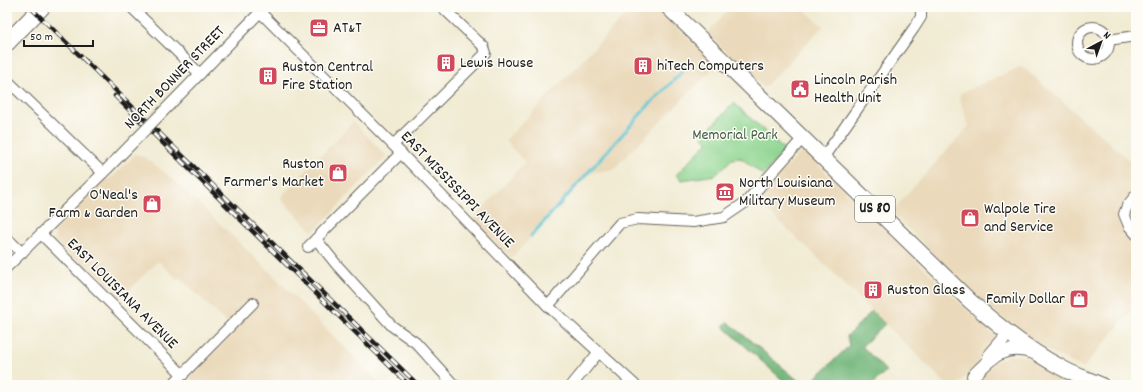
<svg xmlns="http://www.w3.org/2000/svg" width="1143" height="392" font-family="Dekko,sans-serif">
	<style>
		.built { fill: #ead9ba }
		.green { fill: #8dd48f; stroke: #547856 }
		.forest { fill: #72b67a; stroke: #47694b }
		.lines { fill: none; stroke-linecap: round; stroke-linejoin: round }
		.stream { stroke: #5dc7d8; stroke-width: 3 }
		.minor-casing { stroke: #67645c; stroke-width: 12 }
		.tertiary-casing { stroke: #67645c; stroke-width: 14 }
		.primary-casing { stroke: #67645c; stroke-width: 17 }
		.trunk-casing { stroke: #67645c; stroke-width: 18 }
		.minor { stroke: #fff; stroke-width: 10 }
		.tertiary { stroke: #fff; stroke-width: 12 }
		.primary { stroke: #fff; stroke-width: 15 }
		.trunk { stroke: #fff; stroke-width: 16 }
		.rail-casing { stroke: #1c1c1c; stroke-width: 4.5 }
		.rail { stroke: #fdfcf7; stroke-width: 3; stroke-dasharray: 9; stroke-linecap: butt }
		.minor-bridge-casing { stroke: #67645c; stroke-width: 12; stroke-linecap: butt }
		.minor-bridge { stroke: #fff; stroke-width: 10 }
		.labels { text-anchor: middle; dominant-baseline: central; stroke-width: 3; stroke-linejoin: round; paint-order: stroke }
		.shield { fill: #fdfcf7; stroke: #605f5e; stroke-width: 1 }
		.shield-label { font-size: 15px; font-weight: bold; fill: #1c1c1c }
		.poi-label { font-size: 16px; fill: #1c1c1c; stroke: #fdfcf7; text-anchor: start }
		.street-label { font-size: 16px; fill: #1c1c1c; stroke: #fdfcf7 }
		.park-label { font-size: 16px; fill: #445c44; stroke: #fdfcf7 }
	</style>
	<rect width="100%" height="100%" fill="#fdfcf7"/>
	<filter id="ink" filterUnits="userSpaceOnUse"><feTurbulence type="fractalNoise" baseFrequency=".025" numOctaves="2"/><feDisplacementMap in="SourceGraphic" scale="8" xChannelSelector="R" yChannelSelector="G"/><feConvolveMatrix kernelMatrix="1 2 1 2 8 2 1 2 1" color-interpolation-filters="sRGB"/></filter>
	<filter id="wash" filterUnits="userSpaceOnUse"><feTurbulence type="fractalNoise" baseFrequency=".012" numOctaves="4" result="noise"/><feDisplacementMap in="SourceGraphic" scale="16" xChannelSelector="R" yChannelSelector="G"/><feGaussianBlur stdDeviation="0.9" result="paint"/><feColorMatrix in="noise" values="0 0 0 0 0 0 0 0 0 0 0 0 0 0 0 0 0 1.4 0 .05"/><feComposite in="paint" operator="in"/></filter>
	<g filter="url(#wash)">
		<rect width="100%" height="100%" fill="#f1ebd3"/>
		<g class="built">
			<path d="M633 7H656L716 65 614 169 591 173 511 259 472 220 525 162 505 141Z"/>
			<path d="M731 7H801L823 26 764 88 707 33Z"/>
			<path d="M1022 66 1136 166V190L1123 204 1117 214V220L1136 239V306L1083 368 1052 353 1002 318 972 292 891 212 969 126 959 98 961 93Z"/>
			<path d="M353 122 387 156 313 232 280 198Z"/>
			<path d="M801 152 807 154 970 313 995 335 996 341 959 385H947L816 256 757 201Z"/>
			<path d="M135 154 145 157 173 179 271 273 382 385H198L190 378 235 331 180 278 178 280 158 261 117 302 55 241V231L105 181 115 175Z"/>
			<path d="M1010 355 1025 356 1079 385H974L993 363Z"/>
		</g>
		<path class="green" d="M734 103 785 150 763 175 741 158 732 159 716 175 682 180 676 175 708 142 702 136Z"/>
		<g class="forest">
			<path d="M872 311 885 324 862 346 886 371 872 385H808L849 346 847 336Z"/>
			<path d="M728 322 800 382 806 385H788L723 326Z"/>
		</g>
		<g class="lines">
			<path class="stream" d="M531 236 646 108 678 76 689 62"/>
		</g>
	</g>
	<g filter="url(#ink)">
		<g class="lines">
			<defs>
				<g id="minor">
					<path d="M131 7 200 74"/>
					<path d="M260 12 393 145 548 306 635 385"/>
					<circle cx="1093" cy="43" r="16"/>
					<path d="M1108 40 1136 36"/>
					<path d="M7 80 103 173"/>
					<path d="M192 82 265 7"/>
					<path d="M393 145 486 53 484 47 442 7"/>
					<path d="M823 158 914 28 921 17V7"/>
					<path d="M1136 195 1127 206 1124 214 1129 226 1136 234"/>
					<path d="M41 234 183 375"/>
					<path d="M7 238 22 253"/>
					<path d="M316 239 336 264 392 326 416 343 454 385"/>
					<path d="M308 247 401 153"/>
					<path d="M7 267 107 169"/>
					<path d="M548 306 620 223 638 219 693 222 724 217 746 202 803 138"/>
					<path d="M172 385 253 303"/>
					<path d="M572 385 598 353"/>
				</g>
				<g id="tertiary">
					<path d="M989 356 1008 334"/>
					<path d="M973 376C992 357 1005 343 1034 353"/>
				</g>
				<path id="primary" d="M668 7 970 301C998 326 1028 350 1062 368 1074 375 1088 379 1101 385"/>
				<path id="trunk" d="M7 43 42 7"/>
			</defs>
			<use href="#minor" class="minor-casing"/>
			<use href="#tertiary" class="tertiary-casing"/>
			<use href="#primary" class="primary-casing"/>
			<use href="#trunk" class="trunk-casing"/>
			<use href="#minor" class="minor"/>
			<use href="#tertiary" class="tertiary"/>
			<use href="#primary" class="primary"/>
			<use href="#trunk" class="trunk"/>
			<defs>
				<g id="rail">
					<path d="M30 7 418 385"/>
					<path d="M115 96 409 385"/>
				</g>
			</defs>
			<use href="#rail" class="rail-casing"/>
			<use href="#rail" class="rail"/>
			<defs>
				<path id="minor-bridge" d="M107 169 192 82"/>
			</defs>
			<use href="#minor-bridge" class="minor-bridge-casing"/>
			<use href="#minor-bridge" class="minor-bridge"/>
		</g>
	</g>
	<defs>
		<symbol id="office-square" viewBox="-11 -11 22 22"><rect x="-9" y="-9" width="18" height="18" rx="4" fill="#d1495b" stroke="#fdfcf7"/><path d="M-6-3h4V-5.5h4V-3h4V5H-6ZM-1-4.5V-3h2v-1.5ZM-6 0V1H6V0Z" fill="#fff"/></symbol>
		<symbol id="building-square" viewBox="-11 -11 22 22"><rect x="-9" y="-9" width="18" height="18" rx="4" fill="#d1495b" stroke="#fdfcf7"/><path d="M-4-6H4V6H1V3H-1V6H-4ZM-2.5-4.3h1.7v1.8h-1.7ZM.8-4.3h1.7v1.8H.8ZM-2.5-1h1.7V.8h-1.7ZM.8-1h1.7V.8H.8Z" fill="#fff"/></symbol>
		<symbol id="civic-square" viewBox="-11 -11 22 22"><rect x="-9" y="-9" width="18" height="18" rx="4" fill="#d1495b" stroke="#fdfcf7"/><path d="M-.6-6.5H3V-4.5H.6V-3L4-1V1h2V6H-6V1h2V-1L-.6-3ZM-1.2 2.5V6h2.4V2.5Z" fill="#fff"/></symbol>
		<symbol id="shop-square" viewBox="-11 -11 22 22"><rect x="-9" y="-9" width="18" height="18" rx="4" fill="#d1495b" stroke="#fdfcf7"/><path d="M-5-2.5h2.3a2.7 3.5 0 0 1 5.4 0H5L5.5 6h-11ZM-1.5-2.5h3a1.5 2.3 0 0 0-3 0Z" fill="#fff"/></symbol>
		<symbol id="museum-square" viewBox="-11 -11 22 22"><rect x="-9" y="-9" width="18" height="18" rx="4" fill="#d1495b" stroke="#fdfcf7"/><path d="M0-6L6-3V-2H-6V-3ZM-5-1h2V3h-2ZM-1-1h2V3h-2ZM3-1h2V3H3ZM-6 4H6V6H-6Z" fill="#fff"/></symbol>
	</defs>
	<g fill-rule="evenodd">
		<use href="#office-square" x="308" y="17" width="22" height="22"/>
		<use href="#building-square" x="435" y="52" width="22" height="22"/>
		<use href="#building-square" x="632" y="55" width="22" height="22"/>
		<use href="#building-square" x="257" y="65" width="22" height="22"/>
		<use href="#civic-square" x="789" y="78" width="22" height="22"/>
		<use href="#shop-square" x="327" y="162" width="22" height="22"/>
		<use href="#museum-square" x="714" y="181" width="22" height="22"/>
		<use href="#shop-square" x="141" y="193" width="22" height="22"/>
		<use href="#shop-square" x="959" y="207" width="22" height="22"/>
		<use href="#building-square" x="862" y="279" width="22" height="22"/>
		<use href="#shop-square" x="1068" y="288" width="22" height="22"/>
	</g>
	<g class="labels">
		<rect class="shield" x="855" y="196" width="40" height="26" rx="3"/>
		<g class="shield-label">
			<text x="875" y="209">US 80</text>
		</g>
		<g class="poi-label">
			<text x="333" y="28">AT&amp;T</text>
			<text x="460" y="63">Lewis House</text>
			<text x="657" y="66">hiTech Computers</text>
			<text x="282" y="67">Ruston Central<tspan x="282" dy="18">Fire Station</tspan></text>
			<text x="814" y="80">Lincoln Parish<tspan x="814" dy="18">Health Unit</tspan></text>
			<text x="324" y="164" text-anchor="end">Ruston<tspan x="324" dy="18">Farmer's Market</tspan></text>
			<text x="739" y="183">North Louisiana<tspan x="739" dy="18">Military Museum</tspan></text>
			<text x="138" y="195" text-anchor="end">O'Neal's<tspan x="138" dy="18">Farm &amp; Garden</tspan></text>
			<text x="984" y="209">Walpole Tire<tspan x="984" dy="18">and Service</tspan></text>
			<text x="887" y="290">Ruston Glass</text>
			<text x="1065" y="299" text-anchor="end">Family Dollar</text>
		</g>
		<g class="street-label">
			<text transform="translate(175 78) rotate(-46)">NORTH BONNER STREET</text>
			<text transform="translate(457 190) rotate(46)">EAST MISSISSIPPI AVENUE</text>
			<text transform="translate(122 294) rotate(45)">EAST LOUISIANA AVENUE</text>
		</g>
		<g class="park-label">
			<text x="735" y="135">Memorial Park</text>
		</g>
	</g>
	<rect width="1143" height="392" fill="none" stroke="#fdfcf7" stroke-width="24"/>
	<g transform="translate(1101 42) rotate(41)" stroke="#fdfcf7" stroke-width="3" paint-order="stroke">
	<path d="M0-3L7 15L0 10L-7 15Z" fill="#1c1c1c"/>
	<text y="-6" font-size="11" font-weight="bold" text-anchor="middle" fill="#1c1c1c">N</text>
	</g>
	<path d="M24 40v6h69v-6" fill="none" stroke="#1c1c1c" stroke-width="2"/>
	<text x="30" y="40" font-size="12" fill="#1c1c1c" stroke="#fdfcf7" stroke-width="3" paint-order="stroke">50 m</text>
</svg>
